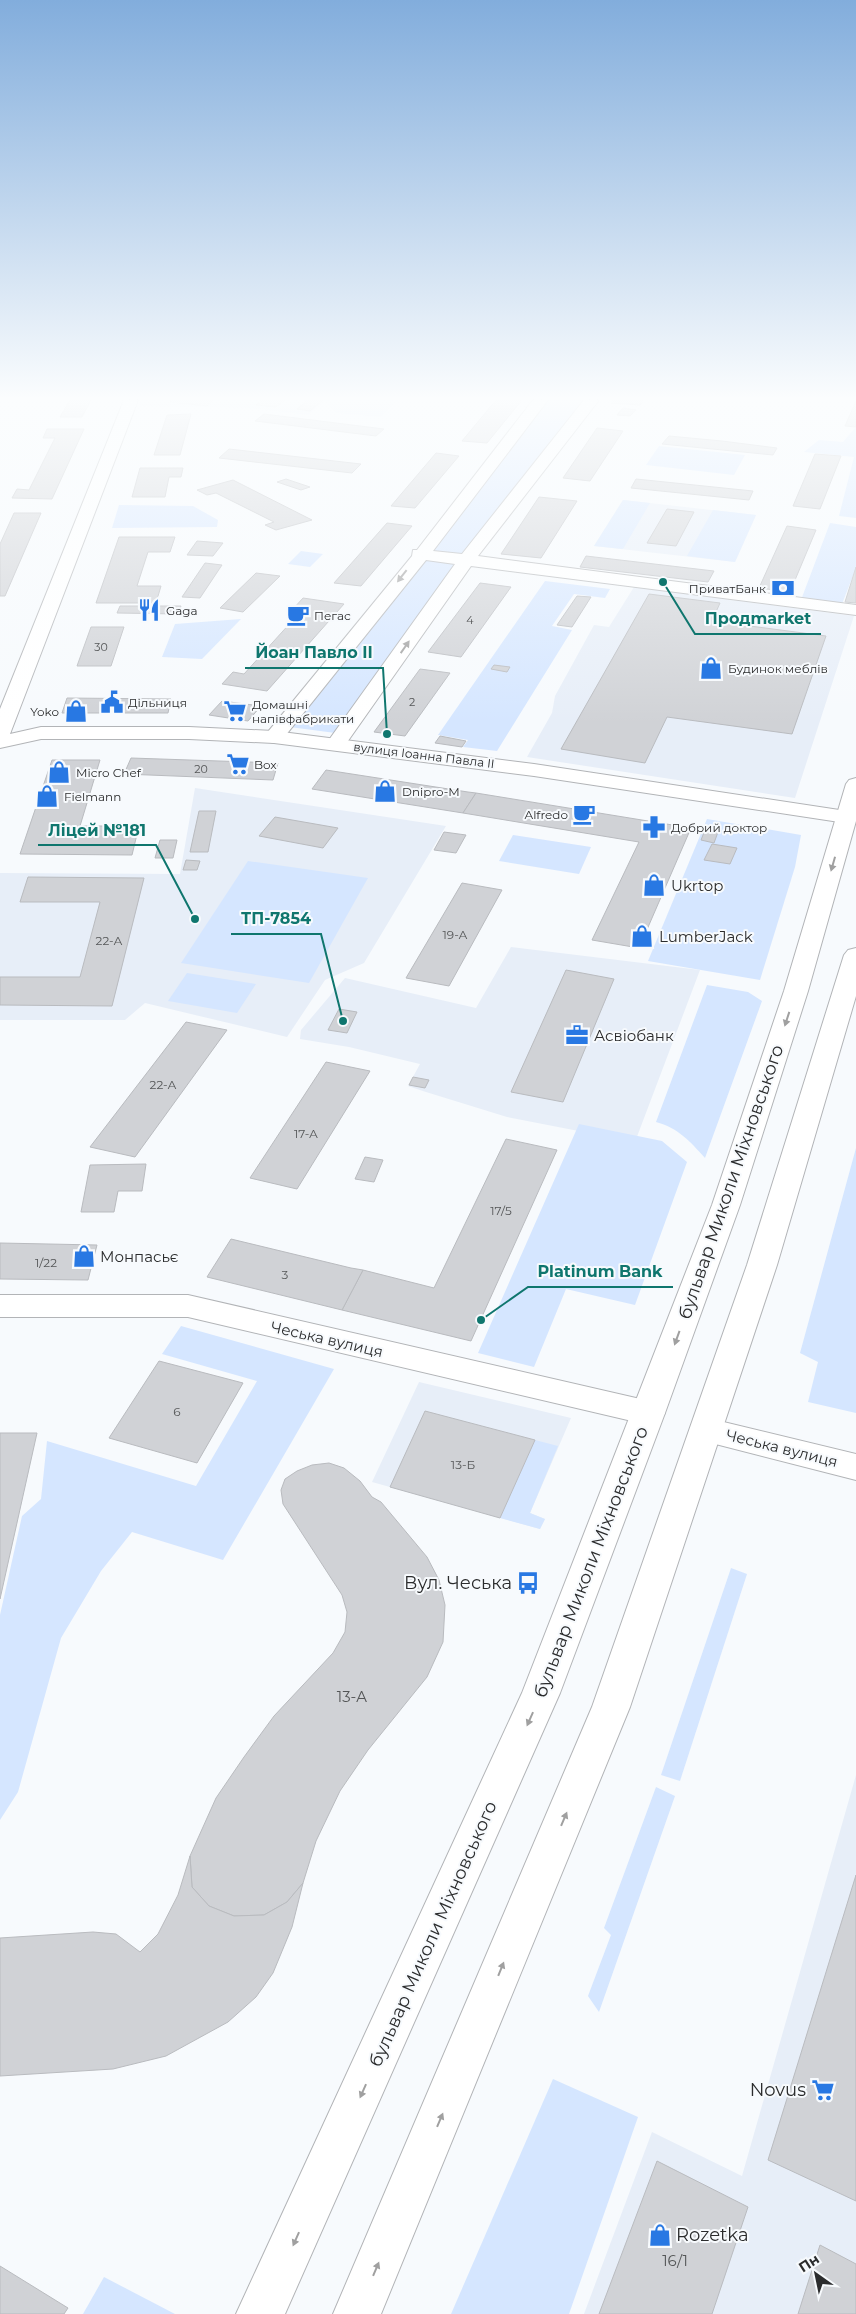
<svg xmlns="http://www.w3.org/2000/svg" width="856" height="2314" font-family="Montserrat,sans-serif">
	<style>
		.built { fill: #e7eef8 }
		.green { fill: #d5e6ff }
		.building { fill: #d0d2d6; stroke: #b9bbbf }
		.lines { fill: none; stroke-linecap: round; stroke-linejoin: round }
		.minor-casing { stroke: #b2b4b7; stroke-width: 2 }
		.tertiary-casing { stroke: #b2b4b7; stroke-width: 2 }
		.trunk-casing { stroke: #b2b4b7; stroke-width: 2 }
		.minor { fill: #fff; fill-rule: evenodd }
		.tertiary { fill: #fff; fill-rule: evenodd }
		.trunk { fill: #fff; fill-rule: evenodd }
		.oneway { fill: #a0a0a0 }
		.labels { text-anchor: middle; dominant-baseline: central; stroke-width: 4; stroke-linejoin: round; paint-order: stroke }
		.far-number-label { font-size: 11px; fill: #545657 }
		.far-poi-label { font-size: 12px; fill: #2b2c2d; stroke: #f7fafd; text-anchor: start }
		.far-street-label { font-size: 12px; fill: #2b2c2d; stroke: #f7fafd }
		.number-label { font-size: 12px; fill: #545657 }
		.poi-label { font-size: 15px; fill: #2b2c2d; stroke: #f7fafd; text-anchor: start }
		.street-label { font-size: 15px; fill: #2b2c2d; stroke: #f7fafd }
		.near-number-label { font-size: 15px; fill: #545657 }
		.near-street-label { font-size: 18px; fill: #2b2c2d; stroke: #f7fafd }
		.near-poi-label { font-size: 18px; fill: #2b2c2d; stroke: #f7fafd; text-anchor: end }
		.leader { fill: none; stroke: #0f766e; stroke-width: 2 }
		.callout-dot { fill: #0f766e; stroke: #f7fafd; stroke-width: 2 }
		.callout-label { font-size: 16px; text-anchor: middle; font-weight: bold; fill: #0f766e; stroke: #f7fafd; stroke-width: 4; stroke-linejoin: round; paint-order: stroke }
	</style>
	<rect width="100%" height="100%" fill="#f7fafd"/>
	<g class="built">
		<path d="M142 400H398L381 417 336 413 325 401 308 415 251 408 140 406Z"/>
		<path d="M623 500 756 515 735 562 594 546Z"/>
		<path d="M634 587 854 616 795 798 527 757 552 713 555 696 594 625 609 627Z"/>
		<path d="M195 788 446 826 364 963 325 980 287 1037 145 1003 125 1020H0V873L180 874Z"/>
		<path d="M511 947 700 970 635 1142 507 1117 426 1092 408 1086 420 1064 349 1047 300 1039 301 1030 345 978 476 1008Z"/>
		<path d="M419 1382 571 1418 530 1513 545 1519 540 1529 372 1482Z"/>
		<path d="M856 1775V2314H584L652 2132 742 2176Z"/>
	</g>
	<g class="green">
		<path d="M541 400H592L343 734 282 726Z"/>
		<path d="M855 428H856V518L839 516 854 457 804 452 819 440 843 442Z"/>
		<path d="M659 446 745 455 734 475 646 465Z"/>
		<path d="M623 500 650 503 623 549 594 546Z"/>
		<path d="M119 505 193 506 218 520 217 527 112 528Z"/>
		<path d="M713 510 756 515 735 562 687 556Z"/>
		<path d="M830 523 856 527V568L842 604 801 600Z"/>
		<path d="M301 551 323 554 310 567 288 564Z"/>
		<path d="M545 581 610 589 605 598 574 594 552 626 572 630 497 751 463 747 468 740 438 735Z"/>
		<path d="M241 619 202 659 162 657 175 624Z"/>
		<path d="M707 819 801 835 795 867 760 980 648 961Z"/>
		<path d="M513 835 591 847 579 874 499 861Z"/>
		<path d="M248 861 368 878 309 983 181 963Z"/>
		<path d="M187 973 256 984 237 1013 168 1001Z"/>
		<path d="M707 985 748 992 762 1001 705 1158C690 1141 678 1128 656 1122Z"/>
		<path d="M579 1124 662 1141 687 1162 635 1305 566 1289 534 1367 478 1353Z"/>
		<path d="M856 1148V1413L808 1402 818 1362 800 1353Z"/>
		<path d="M181 1326 334 1369 223 1560 132 1532 101 1571 61 1638 18 1792 0 1820V1615L22 1516 41 1499 47 1441 196 1486 257 1381 162 1354Z"/>
		<path d="M535 1440 558 1446 530 1513 545 1519 540 1529 500 1518Z"/>
		<path d="M731 1568 747 1574 680 1781 661 1775Z"/>
		<path d="M656 1787 675 1796 599 2012 588 1996 611 1935 604 1928Z"/>
		<path d="M553 2079 638 2117 569 2314H451Z"/>
		<path d="M104 2277 175 2314H83Z"/>
	</g>
	<g class="building">
		<path d="M70 400H91L82 417H60Z"/>
		<path d="M171 400H214L207 406 170 402Z"/>
		<path d="M262 400H285L276 407 256 405Z"/>
		<path d="M308 400H323L310 411 297 409Z"/>
		<path d="M496 400H522L487 443 462 441Z"/>
		<path d="M613 400H644L640 405 611 403Z"/>
		<path d="M856 401V427L845 426Z"/>
		<path d="M623 408 636 410 630 416 617 415Z"/>
		<path d="M191 414 180 455H154L167 415Z"/>
		<path d="M264 414 384 429 376 436 255 421Z"/>
		<path d="M597 428 623 431 590 481 563 478Z"/>
		<path d="M47 429H84L52 499 12 498 17 489 29 490 55 438H43Z"/>
		<path d="M669 436 722 441 777 448 773 455 662 444Z"/>
		<path d="M229 449 361 464 352 473 219 458Z"/>
		<path d="M436 453 459 456 415 508 391 506Z"/>
		<path d="M815 454 841 456 820 509 793 506Z"/>
		<path d="M140 468H183L181 477H169L165 497H132Z"/>
		<path d="M286 479 310 487 301 490 277 482Z"/>
		<path d="M636 479 753 491 749 500 631 488Z"/>
		<path d="M233 480 312 520 276 530 265 525 274 522 216 493 207 495 197 490Z"/>
		<path d="M539 497 577 501 541 558 501 554Z"/>
		<path d="M667 509 694 512 676 546 647 543Z"/>
		<path d="M14 513H41L5 596H0V544Z"/>
		<path d="M387 523 412 526 361 586 334 583Z"/>
		<path d="M787 526 816 530 790 592 759 588Z"/>
		<path d="M119 537H175L170 552H148L137 586H161L156 603H96Z"/>
		<path d="M197 541 223 543 213 556 187 555Z"/>
		<path d="M586 556 714 571 708 582 580 567Z"/>
		<path d="M205 563 222 565 200 598 182 597Z"/>
		<path d="M856 567V603L845 602Z"/>
		<path d="M256 573 280 576 243 612 220 608Z"/>
		<path d="M480 583 511 587 461 657 428 652Z"/>
		<path d="M649 594 720 603 712 621 826 636 792 734 667 717 645 763 561 749Z"/>
		<path d="M577 596 591 597 572 627 557 625Z"/>
		<path d="M303 598 344 604 267 691 222 684 233 672 244 674 302 610 293 609Z"/>
		<path d="M120 606H181L178 614 117 613Z"/>
		<path d="M91 627H124L111 666H77Z"/>
		<path d="M494 665 510 667 507 672 491 669Z"/>
		<path d="M420 669 450 673 405 736 374 732Z"/>
		<path d="M67 698 171 699 168 713H62Z"/>
		<path d="M222 701 261 706 248 721 209 715Z"/>
		<path d="M440 736 466 741 462 747 435 743Z"/>
		<path d="M131 758 278 763 273 780 124 774Z"/>
		<path d="M52 760H100L80 826H139L132 855 20 854Z"/>
		<path d="M326 770 468 792 476 793 463 813 312 789Z"/>
		<path d="M476 793 691 828 639 948 592 940 639 842 463 813Z"/>
		<path d="M199 811H216L208 852H190Z"/>
		<path d="M275 817 338 828 323 848 259 836Z"/>
		<path d="M705 830 718 832 714 843 701 840Z"/>
		<path d="M444 832 466 835 456 853 434 850Z"/>
		<path d="M160 840H177L173 858H155Z"/>
		<path d="M712 844 737 848 730 864 704 860Z"/>
		<path d="M186 860 200 861 197 870H183Z"/>
		<path d="M28 877 144 878 112 1006 0 1005V977H80L100 902H20Z"/>
		<path d="M462 883 502 890 449 986 406 978Z"/>
		<path d="M566 970 614 979 563 1102 511 1092Z"/>
		<path d="M339 1009 357 1012 347 1033 328 1030Z"/>
		<path d="M186 1022 227 1030 135 1157 90 1147Z"/>
		<path d="M326 1062 370 1071 297 1189 250 1178Z"/>
		<path d="M413 1077 429 1080 425 1088 409 1085Z"/>
		<path d="M506 1139 557 1150 471 1341 342 1310 363 1270 434 1288Z"/>
		<path d="M365 1157 383 1160 374 1182 355 1179Z"/>
		<path d="M146 1164 142 1191H118L114 1212H81L90 1165Z"/>
		<path d="M231 1239 351 1268 363 1270 342 1310 207 1277Z"/>
		<path d="M0 1243 97 1245 88 1280 0 1279Z"/>
		<path d="M159 1361 243 1383 197 1463 109 1438Z"/>
		<path d="M425 1411 535 1440 500 1518 390 1487Z"/>
		<path d="M0 1433H37L0 1599Z"/>
		<path d="M329 1463 344 1468 360 1481 372 1497 381 1502 427 1557 439 1580 445 1605 443 1642 427 1677 368 1750 340 1791 316 1841 303 1883 287 1902 264 1915 234 1916 209 1906 192 1887 190 1856 216 1798 244 1757 274 1716 333 1653 345 1632 347 1612 342 1595 283 1504 281 1490 285 1479 297 1471 312 1465Z"/>
		<path d="M190 1856 192 1887 209 1906 234 1916 264 1915 287 1902 303 1883 292 1927 273 1973 256 1997 228 2022 166 2056 113 2069 0 2076V1938L93 1932 116 1934 140 1952 158 1934 178 1895Z"/>
		<path d="M856 1875V2201L768 2160Z"/>
		<path d="M657 2161 748 2207 712 2314H599Z"/>
		<path d="M820 2245 856 2264V2314H798Z"/>
		<path d="M0 2266 68 2308 64 2314H0Z"/>
	</g>
	<g class="lines">
		<defs>
			<g id="minor">
				<path d="M533 400H548L433 551 462 554 584 400H599L478 556 856 605V615L471 566 343 748 336 750 329 748 326 744 455 564 426 560 281 741 274 743 267 741 264 737 267 733 412 556 413 550H417Z"/>
				<path d="M0 1295H188L649 1401 660 1405 665 1413 660 1421 649 1425 188 1317H0Z"/>
				<path d="M707 1418 856 1454V1480L696 1439 691 1430 696 1421Z"/>
			</g>
			<path id="tertiary" d="M124 400H138L10 734 41 727H189L274 731 534 764 846 811 854 812 856 818 854 822 846 823 534 776 274 743 189 739H41L0 748V709Z"/>
			<g id="trunk">
				<path d="M856 778V821L808 991 740 1205 665 1413 560 1693 285 2314H236L522 1693 712 1205 784 991 846 784 849 780Z"/>
				<path d="M856 948V996L777 1265 630 1707 381 2314H333L592 1707 747 1265 844 955 848 950Z"/>
			</g>
		</defs>
		<use href="#minor" class="minor-casing"/>
		<use href="#tertiary" class="tertiary-casing"/>
		<use href="#trunk" class="trunk-casing"/>
		<use href="#minor" class="minor"/>
		<use href="#tertiary" class="tertiary"/>
		<use href="#trunk" class="trunk"/>
	</g>
	<defs><path id="oneway-solid" d="M-6-.8H1V-3.2L6.5 0L1 3.2V.8H-6Z" transform="scale(1.25)"/></defs>
	<g class="oneway">
		<use href="#oneway-solid" transform="translate(402 576) rotate(128)"/>
		<use href="#oneway-solid" transform="translate(405 647) rotate(-55)"/>
		<use href="#oneway-solid" transform="translate(833 864) rotate(106)"/>
		<use href="#oneway-solid" transform="translate(787 1019) rotate(108)"/>
		<use href="#oneway-solid" transform="translate(677 1338) rotate(110)"/>
		<use href="#oneway-solid" transform="translate(530 1719) rotate(114)"/>
		<use href="#oneway-solid" transform="translate(564 1819) rotate(-67)"/>
		<use href="#oneway-solid" transform="translate(501 1969) rotate(-68)"/>
		<use href="#oneway-solid" transform="translate(363 2091) rotate(114)"/>
		<use href="#oneway-solid" transform="translate(440 2120) rotate(-67)"/>
		<use href="#oneway-solid" transform="translate(296 2239) rotate(114)"/>
		<use href="#oneway-solid" transform="translate(376 2269) rotate(-67)"/>
	</g>
	<linearGradient id="sky" x2="0" y2="1"><stop stop-color="#82addc"/><stop offset="0.55" stop-color="#fbfdfe"/><stop offset="1" stop-color="#fbfdfe" stop-opacity="0"/></linearGradient>
	<rect width="856" height="724" fill="url(#sky)"/>
	<defs>
		<symbol id="bank-bare" viewBox="-9 -9 18 18"><path d="M-6-4H6V4H-6ZM0-2.3a2.3 2.3 0 1 0 0 4.6a2.3 2.3 0 1 0 0-4.6Z" fill="#2878e3" stroke="#f7fafd" stroke-width="2.5" paint-order="stroke"/></symbol>
		<symbol id="restaurant-bare" viewBox="-9 -9 18 18"><path d="M-5-6h1v4h1v-4h1v4h1v-4h1v5L-1.5 .5V6h-2V.5L-5-1ZM5-6V6H3V1.5H1.5Q1.5-4 5-6Z" fill="#2878e3" stroke="#f7fafd" stroke-width="2.5" paint-order="stroke"/></symbol>
		<symbol id="cafe-bare" viewBox="-9 -9 18 18"><path d="M-5.5-4.5H6V0H3Q3 3.5 0 3.5H-2.5Q-5.5 3.5-5.5 0ZM3-3.2v2h1.7v-2ZM-6 4.5H4V6H-6Z" fill="#2878e3" stroke="#f7fafd" stroke-width="2.5" paint-order="stroke"/></symbol>
		<symbol id="shop-bare" viewBox="-9 -9 18 18"><path d="M-5-2.5h2.3a2.7 3.5 0 0 1 5.4 0H5L5.5 6h-11ZM-1.5-2.5h3a1.5 2.3 0 0 0-3 0Z" fill="#2878e3" stroke="#f7fafd" stroke-width="2.5" paint-order="stroke"/></symbol>
		<symbol id="civic-bare" viewBox="-9 -9 18 18"><path d="M-.6-6.5H3V-4.5H.6V-3L4-1V1h2V6H-6V1h2V-1L-.6-3ZM-1.2 2.5V6h2.4V2.5Z" fill="#2878e3" stroke="#f7fafd" stroke-width="2.5" paint-order="stroke"/></symbol>
		<symbol id="supermarket-bare" viewBox="-9 -9 18 18"><path d="M-6-5.5h2.5l.6 2H6L4.5 2H-2.5L-4.4-4H-6ZM-1.5 3.2a1.3 1.3 0 1 0 .1 0ZM3 3.2a1.3 1.3 0 1 0 .1 0Z" fill="#2878e3" stroke="#f7fafd" stroke-width="2.5" paint-order="stroke"/></symbol>
		<symbol id="pharmacy-bare" viewBox="-9 -9 18 18"><path d="M-2-6h4v4h4v4h-4v4h-4v-4h-4v-4h4Z" fill="#2878e3" stroke="#f7fafd" stroke-width="2.5" paint-order="stroke"/></symbol>
		<symbol id="office-bare" viewBox="-9 -9 18 18"><path d="M-6-3h4V-5.5h4V-3h4V5H-6ZM-1-4.5V-3h2v-1.5ZM-6 0V1H6V0Z" fill="#2878e3" stroke="#f7fafd" stroke-width="2.5" paint-order="stroke"/></symbol>
		<symbol id="bus-bare" viewBox="-9 -9 18 18"><path d="M-5-6H5V4H4V6H2V4H-2V6H-4V4H-5ZM-3.5-4V0h7V-4ZM-3.5 1.2v1.5H-2V1.2ZM2 1.2v1.5H3.5V1.2Z" fill="#2878e3" stroke="#f7fafd" stroke-width="2.5" paint-order="stroke"/></symbol>
	</defs>
	<g fill-rule="evenodd">
		<use href="#bank-bare" x="767" y="572" width="32" height="32"/>
		<use href="#restaurant-bare" x="133" y="594" width="32" height="32"/>
		<use href="#cafe-bare" x="282" y="599" width="32" height="32"/>
		<use href="#shop-bare" x="695" y="652" width="32" height="32"/>
		<use href="#civic-bare" x="96" y="686" width="32" height="32"/>
		<use href="#shop-bare" x="60" y="695" width="32" height="32"/>
		<use href="#supermarket-bare" x="219" y="695" width="32" height="32"/>
		<use href="#supermarket-bare" x="222" y="748" width="32" height="32"/>
		<use href="#shop-bare" x="43" y="756" width="32" height="32"/>
		<use href="#shop-bare" x="369" y="775" width="32" height="32"/>
		<use href="#shop-bare" x="31" y="780" width="32" height="32"/>
		<use href="#cafe-bare" x="568" y="798" width="32" height="32"/>
		<use href="#pharmacy-bare" x="638" y="811" width="32" height="32"/>
		<use href="#shop-bare" x="638" y="869" width="32" height="32"/>
		<use href="#shop-bare" x="626" y="920" width="32" height="32"/>
		<use href="#office-bare" x="561" y="1019" width="32" height="32"/>
		<use href="#shop-bare" x="68" y="1240" width="32" height="32"/>
		<use href="#bus-bare" x="512" y="1567" width="32" height="32"/>
		<use href="#supermarket-bare" x="807" y="2074" width="32" height="32"/>
		<use href="#shop-bare" x="644" y="2219" width="32" height="32"/>
	</g>
	<g class="labels">
		<g class="far-number-label">
			<text x="470" y="620">4</text>
			<text x="101" y="647">30</text>
			<text x="412" y="702">2</text>
			<text x="201" y="769">20</text>
		</g>
		<g class="far-poi-label">
			<text x="766" y="588" text-anchor="end">ПриватБанк</text>
			<text x="166" y="610">Gaga</text>
			<text x="314" y="615">Пегас</text>
			<text x="728" y="668">Будинок меблів</text>
			<text x="128" y="702">Дільниця</text>
			<text x="252" y="704">Домашні<tspan x="252" dy="14">напівфабрикати</tspan></text>
			<text x="59" y="711" text-anchor="end">Yoko</text>
			<text x="254" y="764">Box</text>
			<text x="76" y="772">Micro Chef</text>
			<text x="402" y="791">Dnipro-M</text>
			<text x="64" y="796">Fielmann</text>
			<text x="568" y="814" text-anchor="end">Alfredo</text>
			<text x="671" y="827">Добрий доктор</text>
		</g>
		<g class="far-street-label">
			<text transform="translate(424 755) rotate(7)">вулиця Іоанна Павла II</text>
		</g>
		<g class="number-label">
			<text x="455" y="934">19-А</text>
			<text x="109" y="940">22-А</text>
			<text x="163" y="1084">22-А</text>
			<text x="306" y="1133">17-А</text>
			<text x="501" y="1210">17/5</text>
			<text x="46" y="1262">1/22</text>
			<text x="285" y="1274">3</text>
			<text x="177" y="1411">6</text>
			<text x="463" y="1464">13-Б</text>
		</g>
		<g class="poi-label">
			<text x="671" y="885">Ukrtop</text>
			<text x="659" y="936">LumberJack</text>
			<text x="594" y="1035">Асвіобанк</text>
			<text x="100" y="1256">Монпасьє</text>
		</g>
		<g class="street-label">
			<text transform="translate(327 1339) rotate(13)">Чеська вулиця</text>
			<text transform="translate(782 1448) rotate(14)">Чеська вулиця</text>
		</g>
		<g class="near-number-label">
			<text x="352" y="1696">13-А</text>
			<text x="675" y="2260">16/1</text>
		</g>
		<g class="near-street-label">
			<text transform="translate(731 1182) rotate(-71)">бульвар Миколи Міхновського</text>
			<text transform="translate(591 1562) rotate(-69)">бульвар Миколи Міхновського</text>
			<text transform="translate(433 1934) rotate(-66)">бульвар Миколи Міхновського</text>
		</g>
		<g class="near-poi-label">
			<text x="512" y="1583">Вул. Чеська</text>
			<text x="806" y="2090">Novus</text>
			<text x="676" y="2235" text-anchor="start">Rozetka</text>
		</g>
	</g>
	<path class="leader" d="M663 582L695 634H821M387 734L383 668H245M195 919L156 845H38M343 1021L321 934H231M481 1320L528 1287H673"/>
	<g class="callout-dot">
		<circle cx="663" cy="582" r="5"/>
		<circle cx="387" cy="734" r="5"/>
		<circle cx="195" cy="919" r="5"/>
		<circle cx="343" cy="1021" r="5"/>
		<circle cx="481" cy="1320" r="5"/>
	</g>
	<g class="callout-label">
		<text x="758" y="624">Продmarket</text>
		<text x="314" y="658">Йоан Павло II</text>
		<text x="97" y="836">Ліцей №181</text>
		<text x="276" y="924">ТП-7854</text>
		<text x="600" y="1277">Platinum Bank</text>
	</g>
	<g transform="translate(816 2274) rotate(327)" stroke="#f7fafd" stroke-width="4" paint-order="stroke">
	<path d="M0-4L9 19L0 12L-9 19Z" fill="#2b2c2d"/>
	<text y="-8" font-size="14" font-weight="bold" text-anchor="middle" fill="#2b2c2d">Пн</text>
	</g>
</svg>
